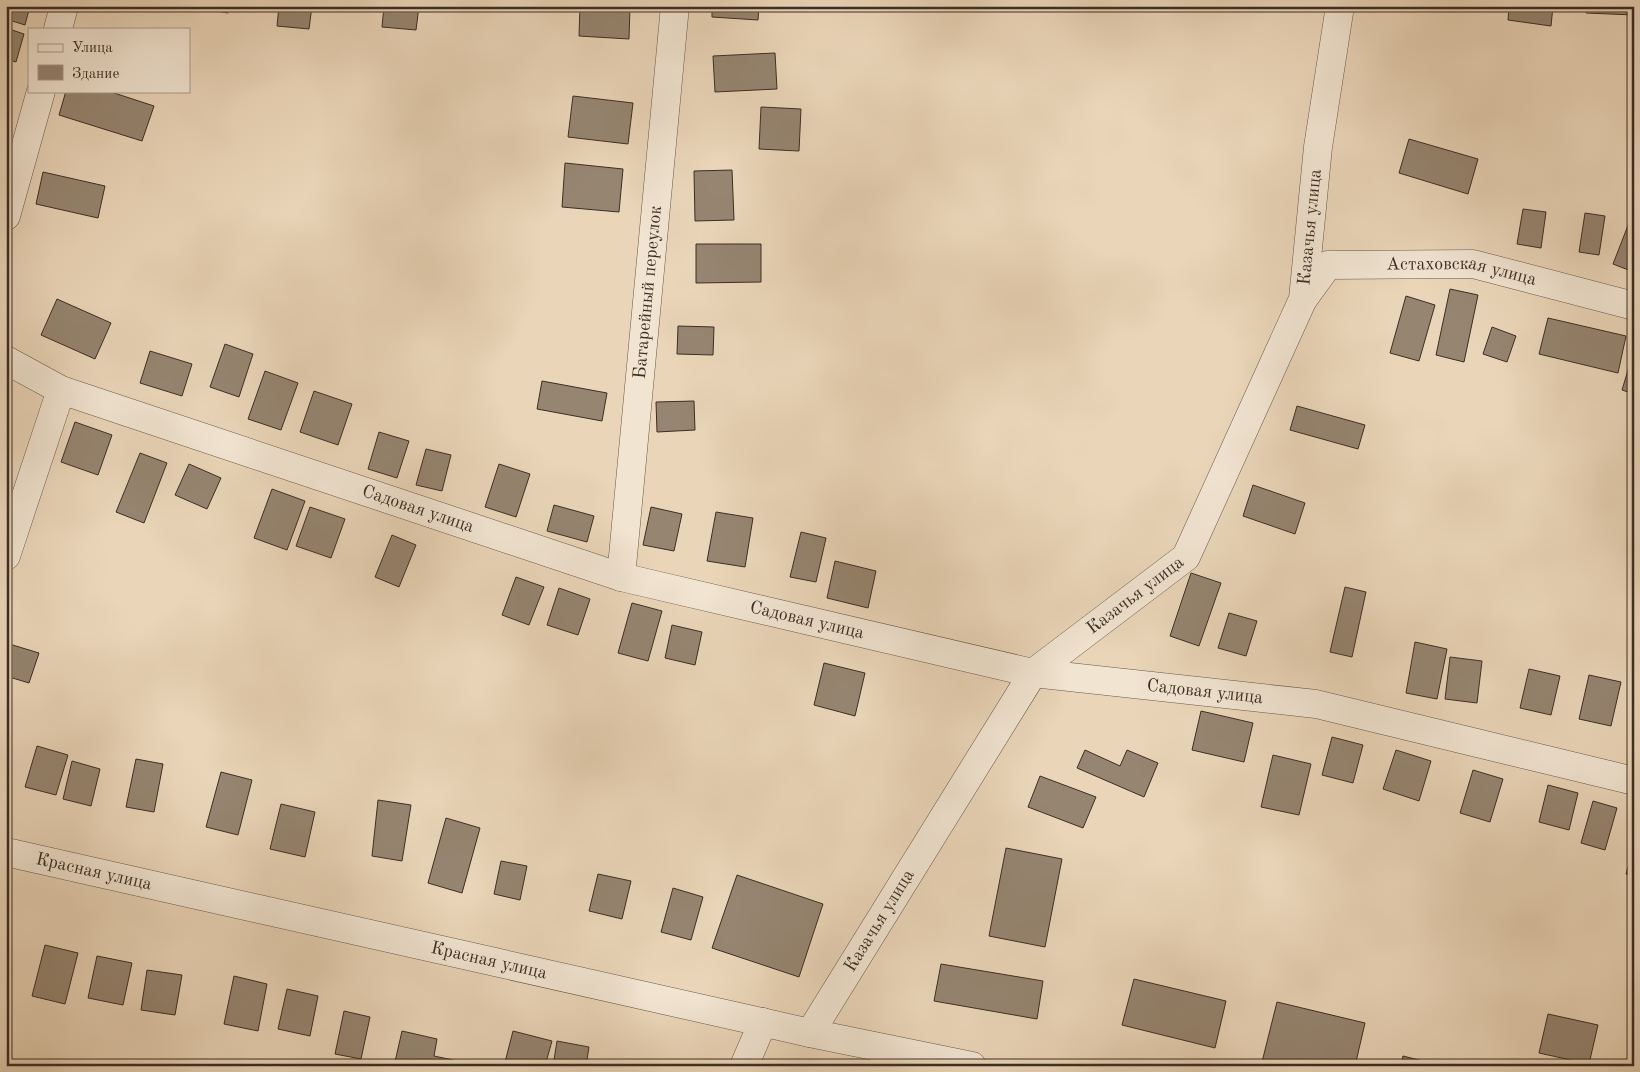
<svg xmlns="http://www.w3.org/2000/svg" width="1640" height="1072" font-family="'Old Standard TT',serif">
	<style>
		.building { fill: #968571; stroke: #3c2e25 }
		.lines { fill: none; stroke-linecap: round; stroke-linejoin: round }
		.minor-casing { stroke: #68584a; stroke-width: 29 }
		.minor { stroke: #f1e4d1; stroke-width: 28 }
		.labels { text-anchor: middle; dominant-baseline: central; stroke-width: 4.5; stroke-linejoin: round; paint-order: stroke }
		.street-label { font-size: 18px; fill: #3c2e25; stroke: #f1e4d1 }
	</style>
	<rect width="100%" height="100%" fill="#ead5b8"/>
	<filter id="stains"><feTurbulence type="fractalNoise" baseFrequency=".004" numOctaves="4"/><feColorMatrix values="0 0 0 0 .2 0 0 0 0 .09 0 0 0 0 .02 0 0 0 .5 -.17"/></filter>
	<radialGradient id="worn" r=".72"><stop offset=".6" stop-color="#630" stop-opacity="0"/><stop offset="1" stop-color="#630" stop-opacity=".3"/></radialGradient>
	<g class="building">
		<path d="M6 6H30L25 25 6 19Z"/>
		<path d="M199 6H229L228 13 198 8Z"/>
		<path d="M279 6H312L309 29 277 26Z"/>
		<path d="M384 6H419L416 30 382 27Z"/>
		<path d="M580 6H630L629 39 579 36Z"/>
		<path d="M712 6H759L758 20 712 17Z"/>
		<path d="M1509 6H1553L1551 26 1508 20Z"/>
		<path d="M1586 6H1634V15L1586 13Z"/>
		<path d="M6 28 24 34 16 62 6 59Z"/>
		<path d="M775 53 777 89 715 92 713 56Z"/>
		<path d="M66 91H108L154 106 142 141 59 115Z"/>
		<path d="M573 96 633 103 628 144 568 137Z"/>
		<path d="M761 107 801 109 799 151 759 149Z"/>
		<path d="M1409 139 1478 159 1468 194 1399 173Z"/>
		<path d="M565 163 623 169 619 212 562 207Z"/>
		<path d="M732 170 734 220 695 221 694 171Z"/>
		<path d="M43 172 105 186 98 218 36 204Z"/>
		<path d="M1523 209 1546 212 1541 248 1517 244Z"/>
		<path d="M1634 210V264L1631 271 1613 264Z"/>
		<path d="M1585 213 1605 216 1599 255 1579 252Z"/>
		<path d="M696 244H761V282L696 283Z"/>
		<path d="M1450 289 1478 295 1464 362 1436 355Z"/>
		<path d="M1406 296 1435 305 1419 361 1390 353Z"/>
		<path d="M57 299 111 323 95 359 41 335Z"/>
		<path d="M1548 318 1626 336 1618 373 1539 354Z"/>
		<path d="M678 326 714 327 713 355 677 354Z"/>
		<path d="M1492 327 1516 336 1507 362 1483 354Z"/>
		<path d="M225 344 253 354 239 397 210 387Z"/>
		<path d="M1634 350V394L1622 390Z"/>
		<path d="M150 351 192 364 182 396 140 383Z"/>
		<path d="M265 371 298 383 281 430 248 419Z"/>
		<path d="M542 381 607 393 602 421 537 409Z"/>
		<path d="M314 391 352 404 338 445 300 432Z"/>
		<path d="M694 401 695 430 657 432 656 402Z"/>
		<path d="M1297 406 1365 425 1358 449 1290 430Z"/>
		<path d="M75 422 112 435 98 475 61 462Z"/>
		<path d="M379 432 409 441 397 478 368 469Z"/>
		<path d="M426 449 451 455 442 491 416 485Z"/>
		<path d="M140 453 167 463 144 523 116 512Z"/>
		<path d="M189 464 221 478 207 509 175 495Z"/>
		<path d="M499 464 530 474 516 517 485 507Z"/>
		<path d="M1253 485 1305 503 1295 534 1243 516Z"/>
		<path d="M272 489 305 501 287 550 254 538Z"/>
		<path d="M554 505 594 516 587 542 547 531Z"/>
		<path d="M310 507 345 519 331 558 296 546Z"/>
		<path d="M651 507 682 514 674 551 643 545Z"/>
		<path d="M716 512 753 518 745 567 707 561Z"/>
		<path d="M801 532 826 538 816 582 790 577Z"/>
		<path d="M392 535 416 545 399 587 375 577Z"/>
		<path d="M835 561 876 571 868 608 827 598Z"/>
		<path d="M1191 573 1221 583 1199 646 1170 636Z"/>
		<path d="M516 577 544 587 529 625 502 615Z"/>
		<path d="M1345 587 1366 592 1352 657 1330 652Z"/>
		<path d="M559 588 590 599 578 635 547 625Z"/>
		<path d="M632 603 662 611 648 661 618 653Z"/>
		<path d="M1229 613 1257 621 1246 656 1218 648Z"/>
		<path d="M672 625 702 632 695 665 665 658Z"/>
		<path d="M1415 642 1447 649 1437 699 1406 693Z"/>
		<path d="M6 643 39 653 29 683 6 676Z"/>
		<path d="M1450 657 1482 661 1477 703 1445 699Z"/>
		<path d="M824 663 865 673 855 716 814 705Z"/>
		<path d="M1529 669 1560 676 1551 715 1520 708Z"/>
		<path d="M1589 675 1621 682 1611 726 1579 719Z"/>
		<path d="M1201 711 1253 723 1244 762 1192 750Z"/>
		<path d="M1332 737 1363 745 1353 783 1322 775Z"/>
		<path d="M37 746 68 755 56 795 25 787Z"/>
		<path d="M1085 750 1120 766 1127 750 1158 763 1144 797 1077 768Z"/>
		<path d="M1396 750 1431 761 1419 801 1383 789Z"/>
		<path d="M1273 755 1311 764 1299 815 1261 807Z"/>
		<path d="M136 759 163 764 154 812 126 807Z"/>
		<path d="M72 761 100 769 91 806 63 799Z"/>
		<path d="M1473 770 1503 779 1490 822 1460 813Z"/>
		<path d="M221 772 252 780 238 835 206 827Z"/>
		<path d="M1040 776 1096 797 1083 828 1028 807Z"/>
		<path d="M1548 785 1578 793 1569 830 1539 822Z"/>
		<path d="M378 800 411 805 402 861 372 856Z"/>
		<path d="M1593 801 1617 808 1605 850 1581 843Z"/>
		<path d="M281 804 315 812 305 857 270 849Z"/>
		<path d="M446 818 480 828 462 893 428 883Z"/>
		<path d="M1634 846V876L1626 874Z"/>
		<path d="M1006 848 1062 859 1045 947 989 936Z"/>
		<path d="M501 861 527 866 520 900 494 894Z"/>
		<path d="M598 874 631 881 622 919 589 911Z"/>
		<path d="M737 875 823 904 799 977 712 948Z"/>
		<path d="M673 888 703 897 691 940 661 932Z"/>
		<path d="M45 945 78 953 65 1004 32 996Z"/>
		<path d="M97 956 132 963 123 1005 88 998Z"/>
		<path d="M941 964 1043 981 1037 1019 934 1001Z"/>
		<path d="M147 970 182 975 175 1015 141 1010Z"/>
		<path d="M234 976 267 984 258 1031 224 1024Z"/>
		<path d="M1134 979 1226 1001 1215 1048 1122 1025Z"/>
		<path d="M287 989 318 996 310 1036 278 1029Z"/>
		<path d="M1277 1002 1365 1023 1355 1066H1276L1262 1062Z"/>
		<path d="M344 1011 370 1017 361 1059 335 1054Z"/>
		<path d="M1548 1014 1598 1025 1589 1064 1539 1053Z"/>
		<path d="M402 1031 437 1039 434 1056 472 1064V1066H394Z"/>
		<path d="M513 1031 552 1041 545 1066H504Z"/>
		<path d="M557 1041 589 1047 586 1066H553Z"/>
		<path d="M1403 1056 1431 1063V1066H1401Z"/>
	</g>
	<g class="lines">
		<defs>
			<g id="minor">
				<path d="M58 29 64 6"/>
				<path d="M6 216 41 91"/>
				<path id="s1" d="M1304 298 1328 265 1473 264 1634 306"/>
				<path id="s2" d="M6 360 61 390 621 577 1033 673 1316 704 1634 781"/>
				<path d="M6 556 61 390"/>
				<path id="s3" d="M621 577 675 6"/>
				<path id="s4" d="M6 852 810 1033 972 1066"/>
				<path id="s5" d="M810 1033 1033 673 1186 557 1303 299 1318 147 1340 6"/>
				<path d="M744 1066 763 1022"/>
			</g>
		</defs>
		<use href="#minor" class="minor-casing"/>
		<use href="#minor" class="minor"/>
	</g>
	<g class="labels">
		<g class="street-label">
			<text stroke="none"><textPath href="#s5" startOffset="971">Казачья улица</textPath></text>
			<text stroke="none"><textPath href="#s1" startOffset="175">Астаховская улица</textPath></text>
			<text stroke="none"><textPath href="#s3" startOffset="286">Батарейный переулок</textPath></text>
			<text stroke="none"><textPath href="#s2" startOffset="439">Садовая улица</textPath></text>
			<text stroke="none"><textPath href="#s5" startOffset="552">Казачья улица</textPath></text>
			<text stroke="none"><textPath href="#s2" startOffset="844">Садовая улица</textPath></text>
			<text stroke="none"><textPath href="#s2" startOffset="1249">Садовая улица</textPath></text>
			<text stroke="none"><textPath href="#s4" startOffset="90">Красная улица</textPath></text>
			<text stroke="none"><textPath href="#s5" startOffset="132">Казачья улица</textPath></text>
			<text stroke="none"><textPath href="#s4" startOffset="495">Красная улица</textPath></text>
		</g>
	</g>
	<rect width="1640" height="1072" fill="none" stroke="#ead5b8" stroke-width="25"/>
	<rect x="8" y="8" width="1625" height="1057" fill="none" stroke="#3c2e25" stroke-width="2.5"/>
	<rect x="12" y="12" width="1615" height="1047" fill="none" stroke="#3c2e25"/>
	<rect x="28" y="28" width="162" height="65" fill="#f1e4d1" stroke="#a99b8c"/>
	<rect x="38" y="44" width="25" height="8" fill="#f1e4d1" stroke="#a99b8c"/>
	<text x="72" y="52" font-size="15" fill="#3c2e25">Улица</text>
	<rect x="38" y="65" width="25" height="15" fill="#968571" stroke="#a99b8c"/>
	<text x="72" y="78" font-size="15" fill="#3c2e25">Здание</text>
	<rect width="100%" height="100%" filter="url(#stains)"/>
	<rect width="100%" height="100%" fill="url(#worn)"/>
</svg>
